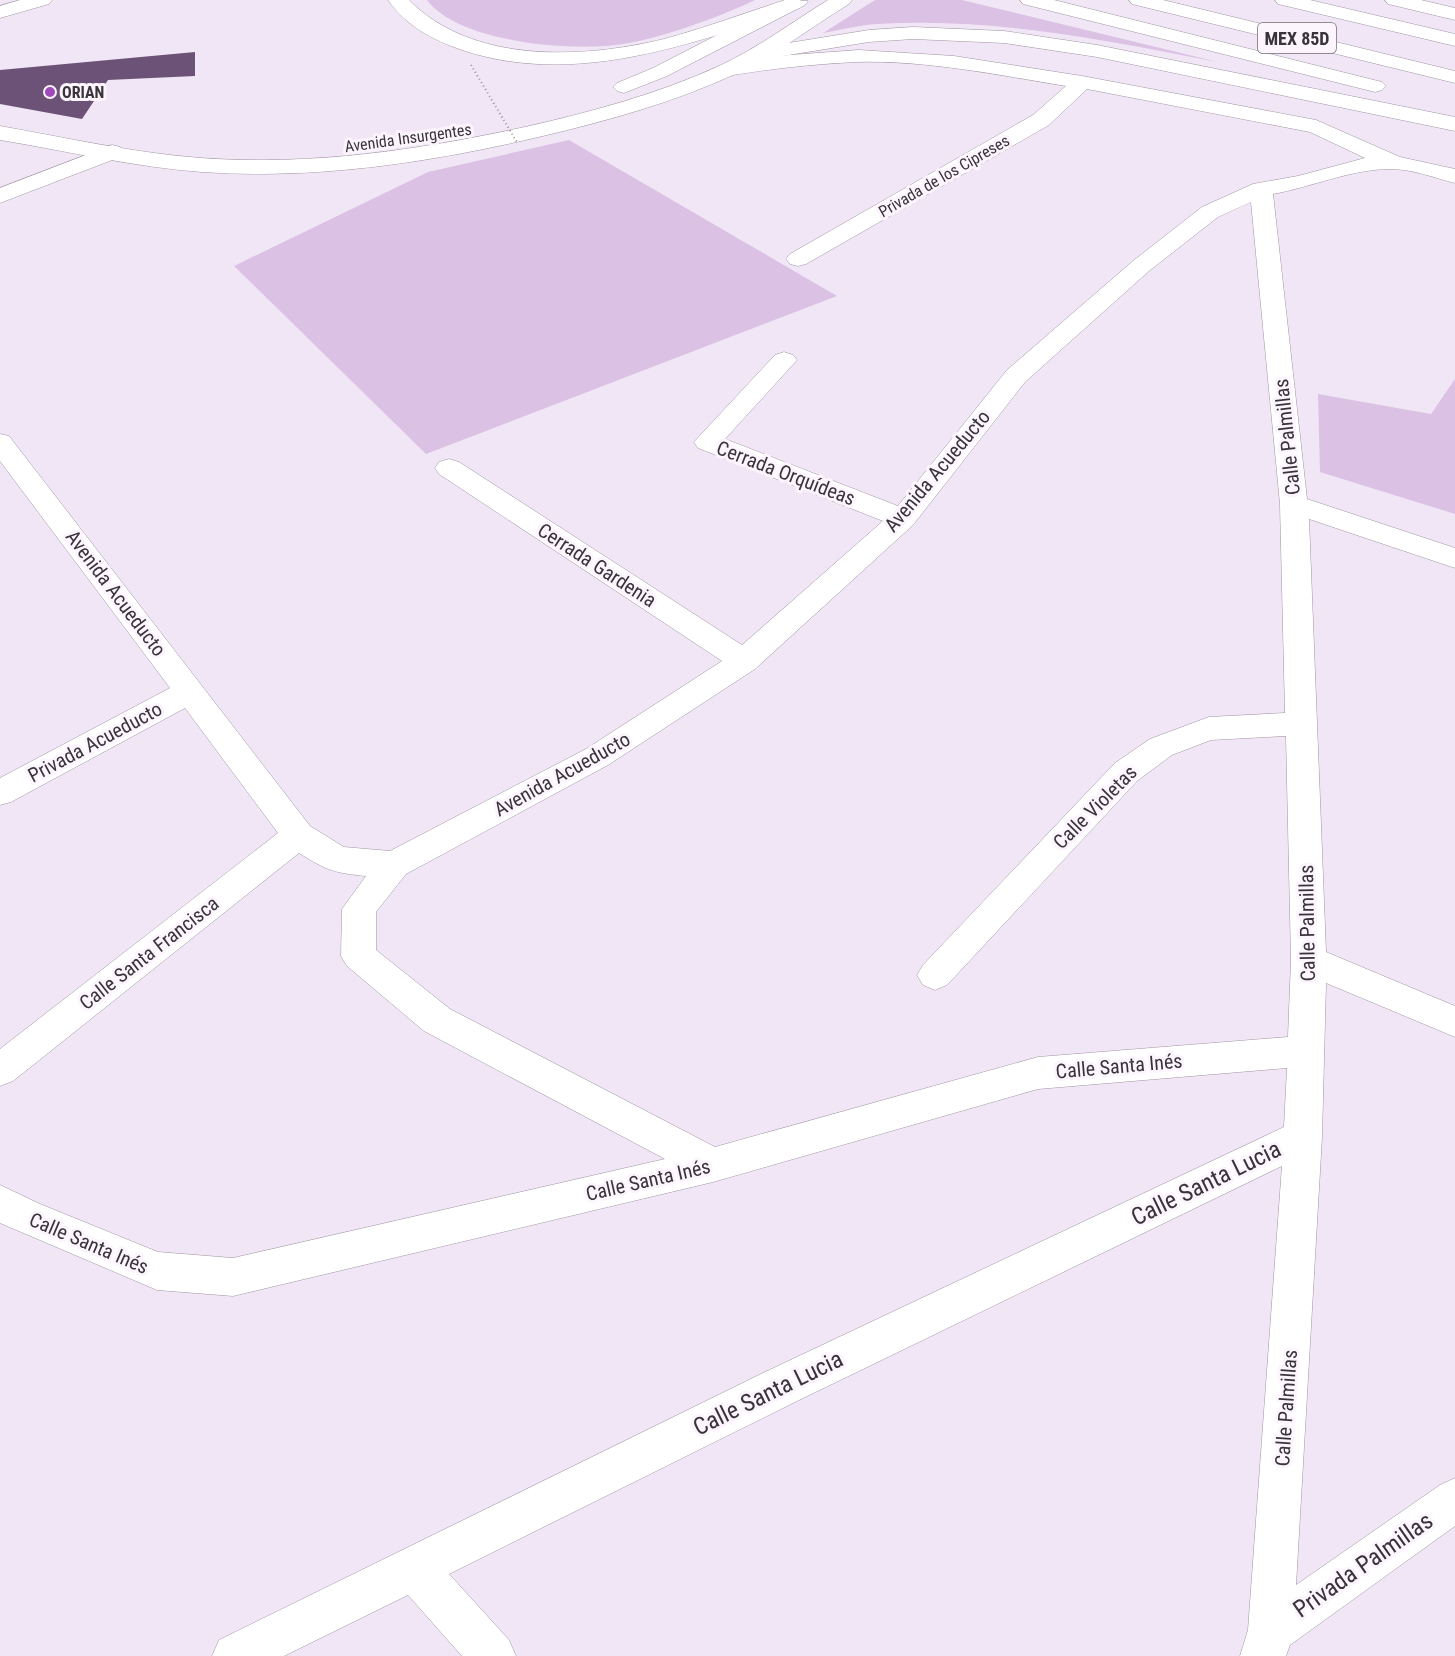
<svg xmlns="http://www.w3.org/2000/svg" width="1455" height="1656" font-family="'Roboto Condensed',sans-serif">
	<style>
		.green { fill: #dbc2e4 }
		.building { fill: #6d5277 }
		.lines { fill: none; stroke-linecap: round; stroke-linejoin: round }
		.minor-casing { stroke: #9f95a2; stroke-width: 1 }
		.major-casing { stroke: #9f95a2; stroke-width: 1 }
		.highway-casing { stroke: #9f95a2; stroke-width: 1 }
		.minor { fill: #fff; fill-rule: evenodd }
		.major { fill: #fff; fill-rule: evenodd }
		.highway { fill: #fff; fill-rule: evenodd }
		.path-bridge { stroke: #97909a; stroke-width: 2; stroke-dasharray: 1 3; stroke-linecap: butt }
		.poi-dot { fill: #9e4ab9; stroke: #fcf5fe; stroke-width: 2 }
		.labels { text-anchor: middle; dominant-baseline: central; stroke-width: 6; stroke-linejoin: round; paint-order: stroke }
		.far-poi-label { font-size: 16px; font-weight: bold; fill: #383439; stroke: #fcf5fe; text-anchor: start }
		.far-street-label { font-size: 16px; fill: #383439; stroke: #fcf5fe }
		.shield { fill: #fcf5fe; stroke: #736e74; stroke-width: 1.5 }
		.shield-label { font-size: 18px; font-weight: bold; fill: #383439 }
		.street-label { font-size: 20px; fill: #383439; stroke: #fcf5fe }
		.near-street-label { font-size: 24px; fill: #383439; stroke: #fcf5fe }
	</style>
	<rect width="100%" height="100%" fill="#f1e6f5"/>
	<g class="green">
		<path d="M427 0H755C720 17 654 41 616 45 567 51 458 42 427 0Z"/>
		<path d="M875 0H962L1218 62C1105 40 993 17 877 24 859 25 841 30 823 33Z"/>
		<path d="M569 140 837 296 426 454 234 266 428 172Z"/>
		<path d="M1455 379V514L1320 472 1318 394 1431 414Z"/>
	</g>
	<path class="building" d="M195 52V76L108 80 82 119 0 104V70Z"/>
	<g class="lines">
		<defs>
			<g id="minor">
				<path d="M20 0H52L49 4 0 18V6Z"/>
				<path d="M859 50 954 56 1082 76 1316 120 1400 157 1455 169V183C1435 178 1412 169 1391 169 1351 169 1312 187 1273 194L1307 499 1455 548V568L1309 519 1326 952 1455 1006V1037L1326 983 1322 1137 1296 1585 1440 1485 1455 1478V1526L1290 1645 1286 1656H1240L1248 1630 1282 1166 793 1403 449 1574 509 1640 516 1656H462L408 1595 284 1656H212L219 1640 763 1373 1284 1127 1287 1068 1038 1089 713 1182 233 1296 157 1290 0 1223V1185L40 1204 158 1252 233 1258 665 1159 424 1031 347 966 341 956 342 909 366 876C334 873 326 870 299 853L13 1081 0 1086V1049L278 833 185 708 11 802 0 805V778L170 688 0 461V434L9 436 310 826 344 847 390 851 586 749 722 661 439 474 435 468 439 462 449 459 459 462 742 645 883 521 698 448 694 442 775 355 784 352 793 355 797 360 725 439 898 506 1007 370 1133 261 1202 207 1253 184 1298 176 1365 158 1310 132 1087 89 1049 125 806 264 798 266 790 264 786 259 790 254 1033 115 1066 86C998 75 926 60 857 62 813 64 769 69 726 76L719 74 716 70 719 66 726 64 776 56ZM1251 202 1280 504 1285 713 1209 717 1150 739 1115 763 923 965 917 975 923 985 935 990 947 985 1137 781 1172 755 1211 740 1286 736 1291 960 1288 1037 1038 1057 715 1147 450 1009 376 950V912L406 874 608 765 755 669 913 525 1025 382 1149 271 1218 217Z"/>
				<path d="M112 145 120 147 123 152 120 157 0 203V188Z"/>
			</g>
			<g id="major">
				<path d="M785 0 808 1 805 5 667 76 624 93 617 91 613 87 617 83 653 68Z"/>
				<path d="M828 0H852L849 4C810 28 774 56 733 75 674 102 610 120 547 135 434 162 318 180 202 172 134 167 67 151 0 140V126C67 138 134 153 201 158 310 166 419 150 525 127 591 112 658 94 719 66 758 48 792 22 828 0Z"/>
			</g>
			<g id="highway">
				<path d="M388 0H409C472 64 582 59 664 39 705 28 745 13 785 0H800L803 4 800 8C693 43 576 88 462 50 433 40 406 26 388 0Z"/>
				<path d="M1020 0H1054L1382 82 1386 86 1382 90 1375 92 1023 4Z"/>
				<path d="M1129 0H1163L1455 71V83L1132 4Z"/>
				<path d="M1275 0H1310L1455 34V46L1278 4Z"/>
				<path d="M1385 0H1421L1455 8V20L1388 4Z"/>
				<path d="M913 27 1004 31 1097 45 1455 117V131L1097 57 1004 43 913 39 869 42 758 60 751 58 748 54 751 50 758 48 869 30Z"/>
			</g>
		</defs>
		<use href="#minor" class="minor-casing"/>
		<use href="#major" class="major-casing"/>
		<use href="#highway" class="highway-casing"/>
		<use href="#minor" class="minor"/>
		<use href="#major" class="major"/>
		<use href="#highway" class="highway"/>
		<path class="path-bridge" d="M471 65 518 144"/>
	</g>
	<circle class="poi-dot" cx="50" cy="92" r="6"/>
	<g class="labels">
		<g class="far-poi-label">
			<text x="62" y="92">ORIAN</text>
		</g>
		<g class="far-street-label">
			<text transform="translate(408 138) rotate(-8)">Avenida Insurgentes</text>
			<text transform="translate(944 176) rotate(-30)">Privada de los Cipreses</text>
		</g>
		<rect class="shield" x="1258" y="23" width="78" height="30" rx="4.5"/>
		<g class="shield-label">
			<text x="1297" y="38">MEX 85D</text>
		</g>
		<g class="street-label">
			<text transform="translate(1287 437) rotate(-96)">Calle Palmillas</text>
			<text transform="translate(937 471) rotate(-50)">Avenida Acueducto</text>
			<text transform="translate(786 473) rotate(21)">Cerrada Orquídeas</text>
			<text transform="translate(597 565) rotate(33)">Cerrada Gardenia</text>
			<text transform="translate(116 593) rotate(53)">Avenida Acueducto</text>
			<text transform="translate(95 742) rotate(-28)">Privada Acueducto</text>
			<text transform="translate(562 774) rotate(-29)">Avenida Acueducto</text>
			<text transform="translate(1095 807) rotate(-45)">Calle Violetas</text>
			<text transform="translate(1307 923) rotate(-91)">Calle Palmillas</text>
			<text transform="translate(149 953) rotate(-38)">Calle Santa Francisca</text>
			<text transform="translate(1119 1066) rotate(-5)">Calle Santa Inés</text>
			<text transform="translate(648 1180) rotate(-13)">Calle Santa Inés</text>
			<text transform="translate(89 1243) rotate(23)">Calle Santa Inés</text>
			<text transform="translate(1286 1408) rotate(-86)">Calle Palmillas</text>
		</g>
		<g class="near-street-label">
			<text transform="translate(1206 1183) rotate(-26)">Calle Santa Lucia</text>
			<text transform="translate(768 1393) rotate(-26)">Calle Santa Lucia</text>
			<text transform="translate(1363 1565) rotate(-35)">Privada Palmillas</text>
		</g>
	</g>
</svg>
